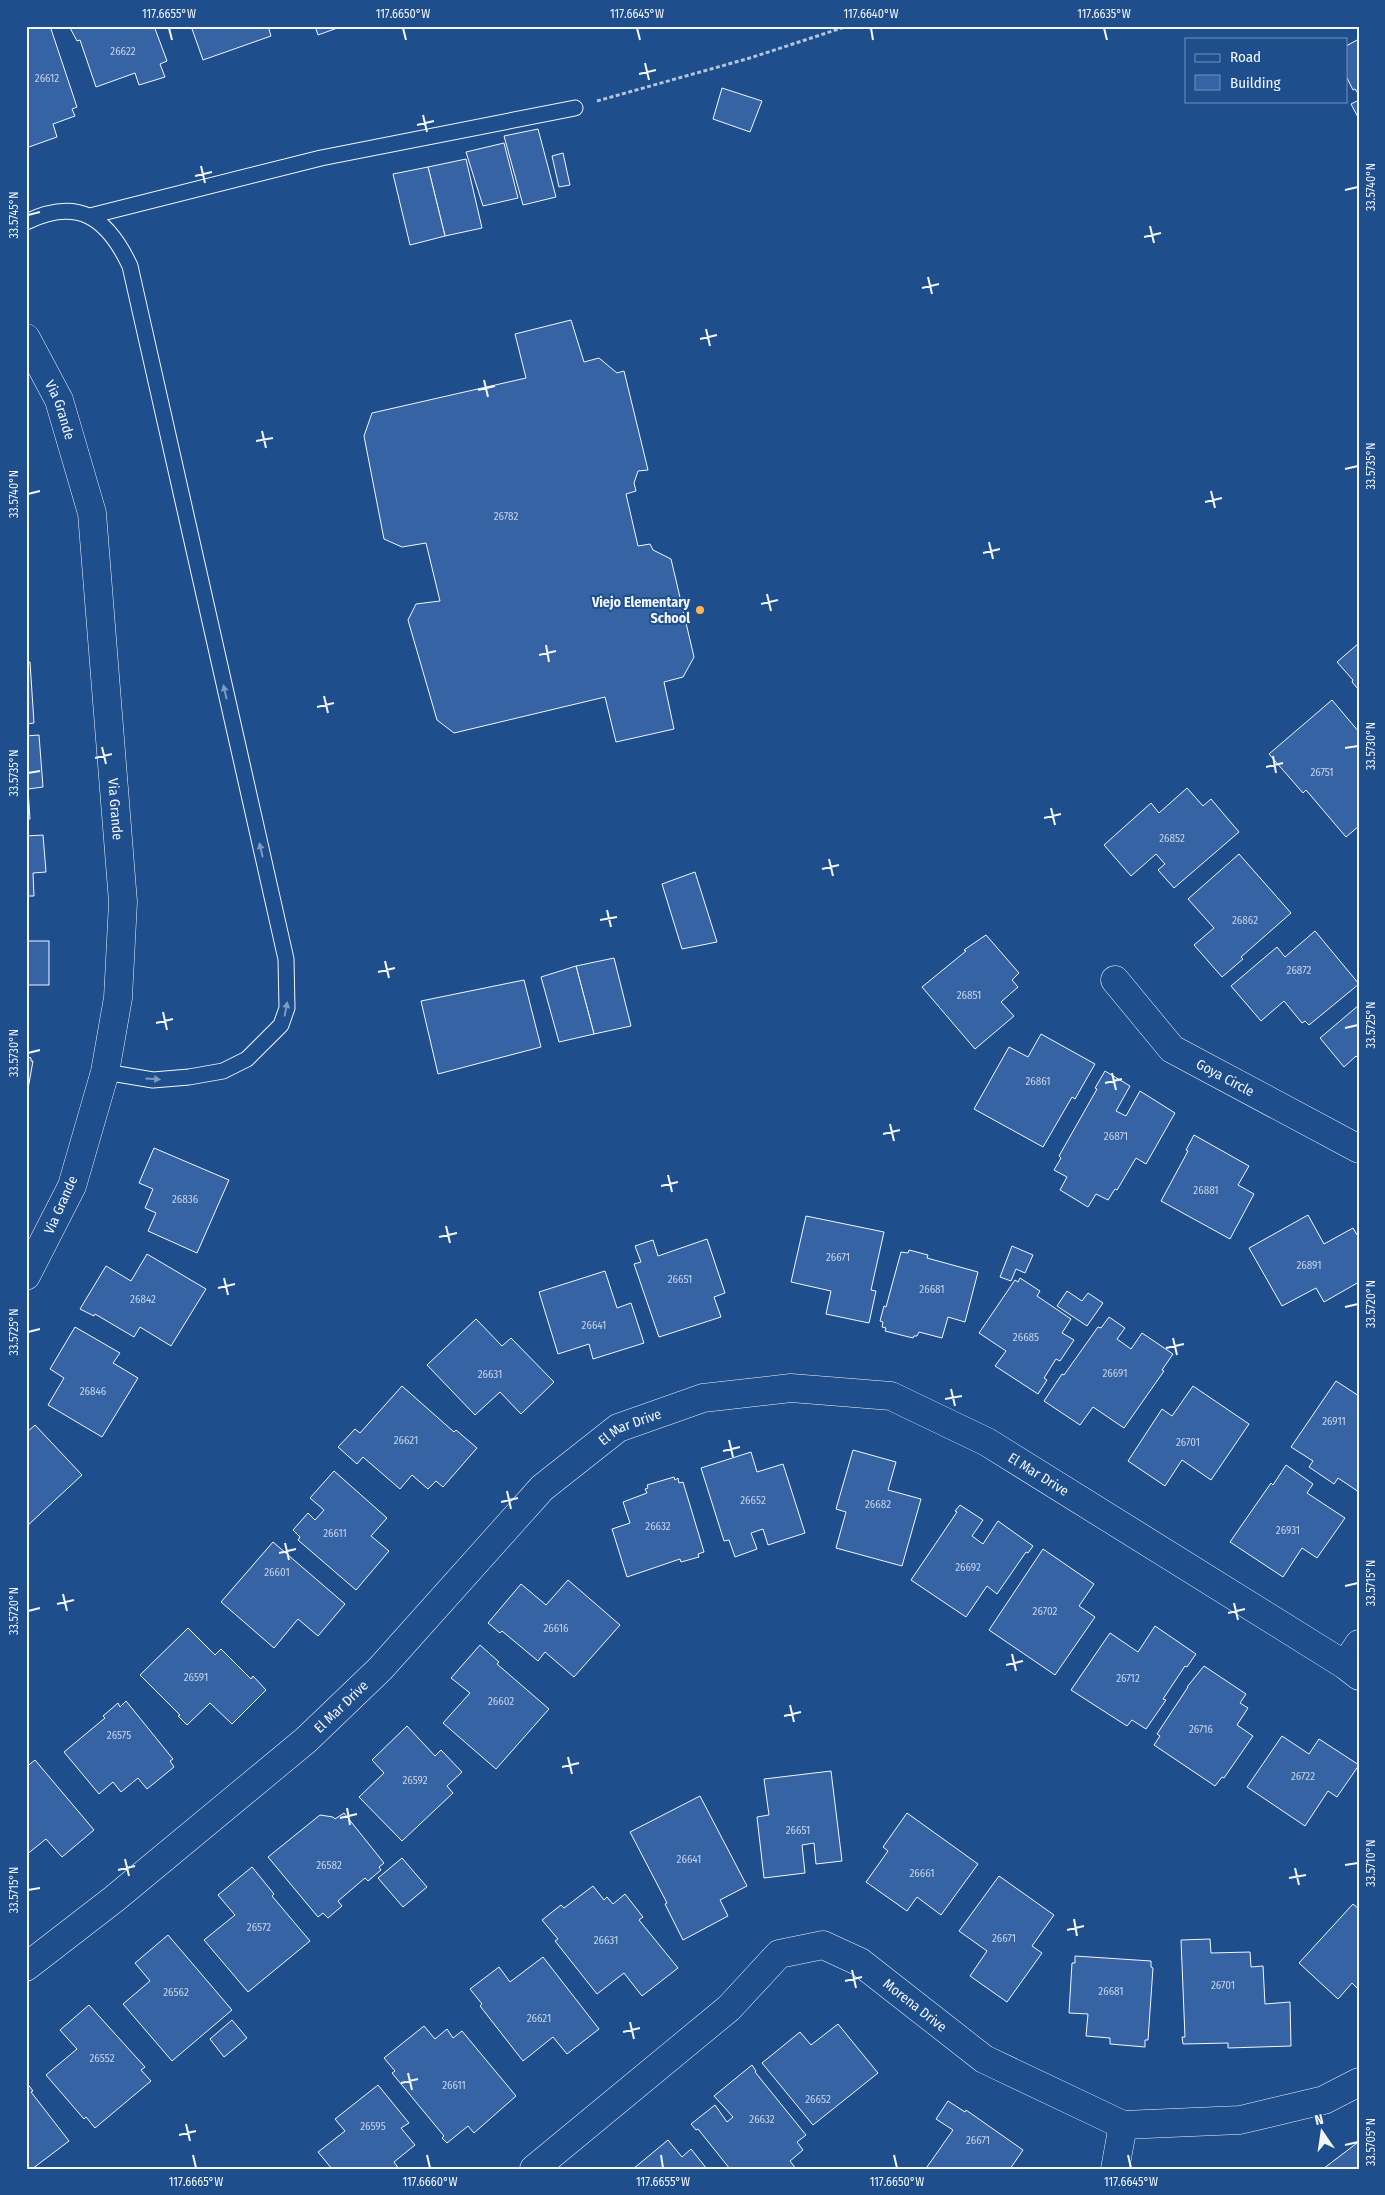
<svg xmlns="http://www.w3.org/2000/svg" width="1385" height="2195" font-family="'Fira Sans Condensed',sans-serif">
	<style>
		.building { fill: #3563a3; stroke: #f2f6ff }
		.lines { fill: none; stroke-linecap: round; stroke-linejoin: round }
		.lane-casing { stroke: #f2f6ff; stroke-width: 17 }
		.street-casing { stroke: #f2f6ff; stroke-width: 29 }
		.path { stroke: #b3c4dc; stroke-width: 3; stroke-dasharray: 4 2.5; stroke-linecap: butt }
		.lane { stroke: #1f4e8c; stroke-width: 15 }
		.street { stroke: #1f4e8c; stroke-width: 28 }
		.oneway { fill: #7e9ac0 }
		.ticks { fill: none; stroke: #f2f6ff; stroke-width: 2 }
		.poi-dot { fill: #ffb74d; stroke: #1f4e8c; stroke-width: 2 }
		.labels { text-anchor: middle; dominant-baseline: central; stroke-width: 4; stroke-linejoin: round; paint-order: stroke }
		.number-label { font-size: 11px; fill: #c3d1e8 }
		.street-label { font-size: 14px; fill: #f2f6ff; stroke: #1f4e8c }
		.poi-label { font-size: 14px; font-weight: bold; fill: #f2f6ff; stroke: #1f4e8c; text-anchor: end }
		.neatline { fill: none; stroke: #f2f6ff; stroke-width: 2 }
		.ticks-label { font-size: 12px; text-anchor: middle; fill: #f2f6ff }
	</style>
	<rect width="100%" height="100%" fill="#1f4e8c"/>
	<g class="building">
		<path d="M35 26H50L77 107 72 109 75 116 53 124 57 137 26 148V29Z"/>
		<path d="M69 26H154L167 61 160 64 165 77 139 85 135 73 96 87 80 40 77 41Z"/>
		<path d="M191 26H268L271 36 203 60Z"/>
		<path d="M315 26H343L318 35Z"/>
		<path d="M1359 39V95L1355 89 1353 90 1346 76V46Z"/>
		<path d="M722 88 762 101 750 132 713 119Z"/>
		<path d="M1359 100V119L1351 104Z"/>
		<path d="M538 129 556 197 523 205 504 136Z"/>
		<path d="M504 143 518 198 483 206 466 152Z"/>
		<path d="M563 153 570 185 559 187 552 156Z"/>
		<path d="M466 159 482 228 445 236 428 167Z"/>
		<path d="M428 167 445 236 410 245 393 174Z"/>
		<path d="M571 320 584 362 599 358 617 373 624 371 648 470 638 471 634 483 636 491 626 494 638 546 650 544 653 550 671 559 694 657 683 677 664 682 674 729 616 742 605 697 454 733 437 720 408 620 416 604 440 601 426 543 402 547 384 539 364 436 372 413 526 378 515 334Z"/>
		<path d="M1359 643V690L1352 682 1353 680 1337 662Z"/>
		<path d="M26 662H30L34 723 26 724Z"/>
		<path d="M1332 700 1359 732V826L1346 837 1306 790 1303 793 1269 754Z"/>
		<path d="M39 735 43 787 28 789 30 819H26V736Z"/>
		<path d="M1187 788 1203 806 1211 799 1239 832 1174 888 1158 870 1165 864 1156 854 1131 876 1104 845 1151 803 1159 813Z"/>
		<path d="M43 835 46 872 33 873 34 896H26V836Z"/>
		<path d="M1239 854 1291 913 1241 957 1243 959 1222 977 1194 945 1214 928 1188 899Z"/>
		<path d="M695 872 717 942 682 949 662 884Z"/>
		<path d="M1315 931 1359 984 1309 1025 1305 1021 1302 1023 1284 1001 1261 1021 1231 986 1277 947 1285 957Z"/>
		<path d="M986 935 1019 973 1012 980 1018 987 1001 1002 1014 1016 975 1049 922 987 966 951 964 950Z"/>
		<rect x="26" y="941" width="23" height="44"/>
		<path d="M614 958 631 1026 594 1034 576 966Z"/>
		<path d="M576 966 594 1034 559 1042 541 977Z"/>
		<path d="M524 980 541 1047 438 1074 421 1001Z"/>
		<path d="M1359 1005V1059L1356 1056 1344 1067 1320 1038Z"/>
		<path d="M1041 1034 1095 1064 1075 1099 1072 1097 1043 1147 974 1109 1009 1047 1028 1057Z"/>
		<path d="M26 1052 27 1057 31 1058V1061H33L28 1089H26Z"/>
		<path d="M1105 1071 1130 1086 1116 1111 1126 1116 1140 1091 1175 1113 1146 1164 1136 1158 1117 1190 1115 1189 1108 1200 1096 1194 1088 1207 1060 1190 1067 1177 1054 1170 1061 1158 1059 1156 1097 1089 1095 1088Z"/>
		<path d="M1194 1135 1249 1166 1238 1185 1254 1194 1230 1239 1161 1201 1188 1151 1186 1150Z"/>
		<path d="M154 1148 229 1180 197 1253 148 1231 156 1213 145 1208 153 1189 139 1183Z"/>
		<path d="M1308 1215 1324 1244 1353 1228 1359 1238V1282L1324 1302 1316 1288 1282 1306 1249 1248Z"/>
		<path d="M806 1216 884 1232 871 1290 876 1291 869 1323 826 1314 831 1291 791 1282Z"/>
		<path d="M707 1239 725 1293 714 1297 721 1317 659 1337 634 1264 641 1262 635 1246 653 1240 658 1256Z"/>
		<path d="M1012 1246 1033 1255 1025 1273 1016 1269 1011 1281 1000 1277Z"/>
		<path d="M909 1250 928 1255 927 1258 978 1272 965 1322 948 1317 942 1338 919 1332 917 1336H914L913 1338 885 1331 886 1328 882 1327 883 1322 880 1321 884 1306 886 1307 901 1252 908 1253Z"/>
		<path d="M147 1254 206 1289 171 1346 140 1327 134 1337 95 1314 94 1316 80 1309 106 1266 131 1281Z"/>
		<path d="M605 1271 617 1308 631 1303 644 1343 593 1359 589 1344 558 1354 539 1292Z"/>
		<path d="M1020 1278 1040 1291 1037 1296 1071 1319 1062 1333 1074 1340 1060 1361 1056 1359 1044 1378 1047 1380 1038 1394 995 1366 1006 1351 979 1333 1015 1280 1018 1282Z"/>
		<path d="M1067 1291 1082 1301 1088 1293 1103 1303 1087 1326 1057 1306Z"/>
		<path d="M1109 1317 1125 1328 1117 1339 1131 1349 1142 1333 1173 1354 1162 1370 1164 1371 1124 1428 1093 1407 1080 1425 1044 1401 1062 1374 1064 1375 1098 1327 1101 1328Z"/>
		<path d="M476 1319 502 1346 511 1338 554 1382 521 1414 500 1392 475 1415 427 1365Z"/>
		<path d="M75 1327 120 1353 113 1363 138 1378 102 1437 48 1405 64 1378 50 1369Z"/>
		<path d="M1336 1381 1359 1396V1492L1338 1478 1334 1484 1309 1467 1313 1461 1291 1447Z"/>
		<path d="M402 1386 454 1432 456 1430 477 1448 443 1487 436 1481 428 1489 412 1475 400 1489 363 1457 357 1464 338 1447 355 1429 360 1433Z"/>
		<path d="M1193 1386 1249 1424 1211 1480 1182 1460 1165 1486 1128 1461 1162 1409 1172 1416Z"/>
		<path d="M35 1425 82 1475 26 1527V1433Z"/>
		<path d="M853 1450 896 1462 888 1490 921 1499 902 1566 836 1548 846 1512 836 1509Z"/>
		<path d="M751 1452 757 1472 783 1464 805 1533 768 1545 763 1529 751 1533 757 1549 735 1557 729 1540 724 1541 701 1468Z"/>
		<path d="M1286 1465 1313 1484 1307 1493 1345 1518 1317 1558 1302 1548 1283 1577 1230 1542 1271 1483 1273 1485Z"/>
		<path d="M334 1471 387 1518 371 1536 389 1551 356 1590 298 1540 300 1537 293 1530 308 1513 315 1520 324 1510 310 1498Z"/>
		<path d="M674 1477 675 1480 678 1478 679 1483 683 1482 704 1552 698 1554 699 1557 681 1562 680 1559 627 1577 612 1529 630 1523 623 1502 647 1493 645 1489 648 1488 647 1485Z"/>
		<path d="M960 1505 983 1520 972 1536 983 1544 998 1521 1033 1546 1028 1553 1026 1552 997 1594 987 1586 966 1617 911 1580 957 1512 955 1511Z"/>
		<path d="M273 1542 345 1604 318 1636 298 1619 274 1648 221 1602Z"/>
		<path d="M1043 1549 1094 1584 1079 1606 1095 1617 1055 1675 989 1630Z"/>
		<path d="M568 1580 620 1625 574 1677 545 1652 538 1661 502 1631 500 1633 488 1623 521 1584 546 1605Z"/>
		<path d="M1155 1626 1196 1654 1187 1667 1185 1666 1163 1699 1166 1700 1146 1729 1132 1720 1127 1726 1071 1690 1110 1633 1138 1652Z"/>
		<path d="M188 1628 215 1655 221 1649 251 1679 253 1676 266 1690 232 1724 210 1703 187 1725 178 1716 180 1715 140 1675Z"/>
		<path d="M480 1645 499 1662 497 1664 549 1709 496 1769 443 1723 470 1693 451 1678Z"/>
		<path d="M1204 1666 1246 1694 1240 1703 1248 1708 1237 1725 1253 1736 1224 1778 1222 1777 1215 1786 1154 1745 1160 1736 1157 1734 1188 1687H1187Z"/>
		<path d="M126 1701 173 1759 170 1761 174 1767 147 1789 138 1778 121 1792 113 1782 99 1794 64 1752 105 1718 103 1716 118 1703 120 1707Z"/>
		<path d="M407 1726 435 1756 441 1750 462 1772 447 1786 453 1793 402 1841 359 1797 384 1773 372 1760Z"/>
		<path d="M1282 1736 1309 1754 1319 1739 1359 1765 1337 1797 1328 1791 1305 1826 1247 1787Z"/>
		<path d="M35 1760 94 1830 62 1857 46 1839 26 1855V1767Z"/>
		<path d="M831 1771 842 1861 816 1864 814 1843 802 1845 805 1873 764 1878 757 1817 769 1815 764 1779Z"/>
		<path d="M700 1796 747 1886 720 1900 728 1916 683 1940 665 1904 667 1903 630 1832Z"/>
		<path d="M344 1813 384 1863 379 1867 381 1870 368 1881 365 1878 338 1901 342 1906 328 1918 323 1913 318 1917 268 1857 320 1815 333 1817 335 1819Z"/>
		<path d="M907 1813 978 1864 941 1915 917 1897 907 1911 866 1882 888 1851 883 1847Z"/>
		<path d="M402 1858 427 1887 403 1907 378 1878Z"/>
		<path d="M252 1867 274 1894 272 1896 310 1941 248 1992 204 1940 235 1915 218 1895Z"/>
		<path d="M999 1876 1054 1915 1032 1946 1042 1953 1007 2002 970 1976 987 1951 959 1931Z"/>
		<path d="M593 1886 604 1900 607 1897 613 1904 625 1894 643 1917 639 1920 678 1968 642 1996 624 1973 597 1994 555 1941 558 1939 542 1920 561 1905 564 1908Z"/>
		<path d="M1353 1904 1359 1909V1990L1352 1983 1338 1999 1299 1963Z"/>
		<path d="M168 1935 232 2010 172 2061 123 2004 150 1981 135 1963Z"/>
		<path d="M1210 1939 1211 1953 1250 1952 1251 1967 1263 1966 1265 2004 1290 2002 1291 2046 1228 2048V2043L1183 2044 1182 2037H1185L1181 1940Z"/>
		<path d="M1075 1956 1151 1961V1967L1153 1968 1148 2040H1145V2047L1110 2044V2038L1086 2036 1088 2014 1069 2013 1072 1963H1075Z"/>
		<path d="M543 1957 599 2029 567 2054 553 2037 523 2061 480 2006 482 2004 470 1989 499 1967 510 1982Z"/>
		<path d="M89 2005 145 2067 141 2070 151 2081 95 2128 86 2117 84 2119 46 2075 77 2049 60 2030Z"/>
		<path d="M232 2020 247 2038 224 2057 210 2039Z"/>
		<path d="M838 2024 878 2073 813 2125 762 2063 800 2032 811 2045Z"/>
		<path d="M424 2026 435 2039 447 2029 453 2038 462 2031 516 2096 474 2133 468 2126 447 2143 442 2138 444 2136 392 2073 395 2071 384 2058Z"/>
		<path d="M752 2065 756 2071 755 2072 806 2135 797 2142 803 2150 790 2161 796 2169H730L698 2129 696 2130 691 2124 715 2105 727 2122 733 2117 714 2096Z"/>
		<path d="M26 2082 33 2091 31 2092 69 2141 32 2169H26Z"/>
		<path d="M378 2085 409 2123 401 2128 415 2145 394 2162 399 2169H332L318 2152 345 2131 335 2119Z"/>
		<path d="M948 2101 965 2112 966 2110 1023 2150 1010 2169H929L927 2167 953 2130 936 2119Z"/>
		<path d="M668 2140 682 2157 691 2149 707 2169H633Z"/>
		<path d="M1357 2143 1359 2145V2169H1323Z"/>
	</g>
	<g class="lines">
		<defs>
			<g id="lane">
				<path d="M90 216 321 158 575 108"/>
				<path d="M26 222C78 197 107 217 130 266L286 959 287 1008 281 1025 247 1059 223 1071 189 1077 153 1080 105 1072"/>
			</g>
			<g id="street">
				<path id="s1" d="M26 338 59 400 92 513 123 902 118 998 105 1072 72 1186 26 1276"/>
				<path id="s2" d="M1115 980 1172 1049 1359 1149"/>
				<path d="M1345 1665 1359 1644"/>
				<path id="s3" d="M26 1967 114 1899 306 1740 380 1669 542 1488 618 1428 703 1398 791 1388 891 1396 987 1442 1345 1665 1359 1676"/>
				<path id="s4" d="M534 2169 729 2008 779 1954 823 1945 860 1962 984 2059 1123 2125 1240 2120 1324 2100 1359 2082"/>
				<path d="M1115 2169 1123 2125"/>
			</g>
		</defs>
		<use href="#lane" class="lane-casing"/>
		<use href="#street" class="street-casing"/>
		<path class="path" d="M597 101 750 58 848 26"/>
		<use href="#lane" class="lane"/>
		<use href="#street" class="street"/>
	</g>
	<defs><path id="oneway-solid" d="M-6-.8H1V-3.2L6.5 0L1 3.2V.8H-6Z" transform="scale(1.25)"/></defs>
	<g class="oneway">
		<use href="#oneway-solid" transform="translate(225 692) rotate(-103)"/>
		<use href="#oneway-solid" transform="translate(261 850) rotate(-103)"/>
		<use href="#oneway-solid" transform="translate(286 1009) rotate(-79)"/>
		<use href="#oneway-solid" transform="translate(153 1079) rotate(3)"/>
	</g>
	<path class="ticks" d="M169 28 172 40M403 28 406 40M637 28 640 40M871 28 873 40M1104 28 1107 40M645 63 649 80M639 74 656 70M423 115 427 132M417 125 434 121M201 166 205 183M195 176 212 172M1345 190 1358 187M28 215 40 212M1150 226 1154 243M1144 237 1161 233M928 277 932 294M922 288 939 284M706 329 710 346M700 339 717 335M484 380 488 397M478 390 495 386M262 431 266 448M256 441 273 438M1345 469 1358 466M1211 491 1215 508M28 494 40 491M1205 502 1222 498M989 542 993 559M983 553 1000 549M767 594 771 611M761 604 778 600M546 645 549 662M539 655 556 651M324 696 328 713M317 707 334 703M102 747 106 764M1345 748 1358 746M1273 756 1276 773M95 758 112 754M1266 767 1283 763M28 773 40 771M1051 808 1055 825M1044 818 1061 814M829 859 833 876M822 869 839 865M607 910 611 927M600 920 617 917M385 961 389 978M378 972 395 968M163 1012 167 1030M156 1023 173 1019M1345 1028 1358 1025M28 1053 40 1050M1112 1073 1116 1090M1105 1083 1122 1079M890 1124 894 1141M883 1134 900 1130M668 1175 672 1192M661 1186 678 1182M446 1226 450 1243M439 1237 457 1233M224 1278 228 1295M218 1288 235 1284M1345 1307 1358 1304M28 1332 40 1329M1173 1338 1177 1355M1166 1348 1184 1344M951 1389 955 1406M945 1399 962 1396M729 1440 733 1457M723 1451 740 1447M507 1491 511 1509M501 1502 518 1498M285 1543 289 1560M279 1553 296 1549M1345 1586 1358 1583M63 1594 67 1611M1234 1603 1238 1620M57 1604 74 1600M28 1611 40 1608M1228 1613 1245 1609M1012 1654 1016 1671M1006 1665 1023 1661M790 1705 794 1722M784 1716 801 1712M568 1757 572 1774M562 1767 579 1763M347 1808 350 1825M340 1818 357 1814M125 1859 129 1876M1345 1865 1358 1863M1295 1868 1299 1885M118 1870 135 1866M1289 1878 1306 1875M28 1890 40 1888M1074 1919 1077 1936M1067 1930 1084 1926M852 1970 856 1988M845 1981 862 1977M630 2022 634 2039M623 2032 640 2028M408 2073 412 2090M401 2083 418 2079M186 2124 190 2141M179 2135 196 2131M1345 2145 1358 2142M193 2155 196 2168M427 2155 430 2168M661 2155 663 2168M894 2155 897 2168M1128 2155 1131 2168"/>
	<circle class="poi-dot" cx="700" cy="610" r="5"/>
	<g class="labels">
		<g class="number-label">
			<text x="123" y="51">26622</text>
			<text x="47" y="78">26612</text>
			<text x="506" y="516">26782</text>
			<text x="1322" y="772">26751</text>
			<text x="1172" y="838">26852</text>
			<text x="1245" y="920">26862</text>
			<text x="1299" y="970">26872</text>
			<text x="969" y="995">26851</text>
			<text x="1038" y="1081">26861</text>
			<text x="1116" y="1136">26871</text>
			<text x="1206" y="1190">26881</text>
			<text x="185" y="1199">26836</text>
			<text x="838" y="1257">26671</text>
			<text x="1309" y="1265">26891</text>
			<text x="680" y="1279">26651</text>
			<text x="932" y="1289">26681</text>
			<text x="143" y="1299">26842</text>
			<text x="594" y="1325">26641</text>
			<text x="1026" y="1337">26685</text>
			<text x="1115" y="1373">26691</text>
			<text x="490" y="1374">26631</text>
			<text x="93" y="1391">26846</text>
			<text x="1334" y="1421">26911</text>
			<text x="406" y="1440">26621</text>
			<text x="1188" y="1442">26701</text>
			<text x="753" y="1500">26652</text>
			<text x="878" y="1504">26682</text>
			<text x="658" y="1526">26632</text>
			<text x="1288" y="1530">26931</text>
			<text x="335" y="1533">26611</text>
			<text x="968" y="1567">26692</text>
			<text x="277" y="1572">26601</text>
			<text x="1045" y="1611">26702</text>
			<text x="556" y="1628">26616</text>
			<text x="196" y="1677">26591</text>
			<text x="1128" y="1678">26712</text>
			<text x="501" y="1701">26602</text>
			<text x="1201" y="1729">26716</text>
			<text x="119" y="1735">26575</text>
			<text x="1303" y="1776">26722</text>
			<text x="415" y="1780">26592</text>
			<text x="798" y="1830">26651</text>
			<text x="689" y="1859">26641</text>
			<text x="329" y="1865">26582</text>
			<text x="922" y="1873">26661</text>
			<text x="259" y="1927">26572</text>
			<text x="1004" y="1938">26671</text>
			<text x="606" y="1940">26631</text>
			<text x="1223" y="1985">26701</text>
			<text x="1111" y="1991">26681</text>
			<text x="176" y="1992">26562</text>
			<text x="539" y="2018">26621</text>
			<text x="102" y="2058">26552</text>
			<text x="454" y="2085">26611</text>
			<text x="818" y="2099">26652</text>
			<text x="762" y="2119">26632</text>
			<text x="373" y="2126">26595</text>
			<text x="978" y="2140">26671</text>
		</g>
		<g class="street-label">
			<text stroke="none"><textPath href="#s1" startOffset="80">Via Grande</textPath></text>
			<text stroke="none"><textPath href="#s1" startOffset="485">Via Grande</textPath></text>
			<text stroke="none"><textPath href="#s2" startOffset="150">Goya Circle</textPath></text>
			<text transform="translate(61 1205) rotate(-66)">Via Grande</text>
			<text stroke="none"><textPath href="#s3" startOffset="814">El Mar Drive</textPath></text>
			<text stroke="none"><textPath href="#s3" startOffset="1249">El Mar Drive</textPath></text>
			<text stroke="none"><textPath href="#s3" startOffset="409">El Mar Drive</textPath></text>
			<text stroke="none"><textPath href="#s4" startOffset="482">Morena Drive</textPath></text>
		</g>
		<g class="poi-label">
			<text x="690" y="602">Viejo Elementary<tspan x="690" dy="16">School</tspan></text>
		</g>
	</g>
	<rect width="1385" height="2195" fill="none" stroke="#1f4e8c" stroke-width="55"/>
	<rect x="1185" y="38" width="162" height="65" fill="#1f4e8c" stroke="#7391ba"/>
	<rect x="1195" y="54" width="25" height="8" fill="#1f4e8c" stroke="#7391ba"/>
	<text x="1230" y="62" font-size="15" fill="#f2f6ff">Road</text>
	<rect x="1195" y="75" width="25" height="15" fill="#3563a3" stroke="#7391ba"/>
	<text x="1230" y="88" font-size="15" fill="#f2f6ff">Building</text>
	<g transform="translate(1322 2132) rotate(347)" stroke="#1f4e8c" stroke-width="4" paint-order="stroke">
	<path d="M0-4L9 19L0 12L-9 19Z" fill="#f2f6ff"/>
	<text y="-8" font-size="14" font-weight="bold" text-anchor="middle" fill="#f2f6ff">N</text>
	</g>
	<rect x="28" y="28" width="1330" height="2140" class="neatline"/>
	<g class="ticks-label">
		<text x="169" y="18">117.6655°W</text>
		<text x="403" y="18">117.6650°W</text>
		<text x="637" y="18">117.6645°W</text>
		<text x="871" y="18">117.6640°W</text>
		<text x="1104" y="18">117.6635°W</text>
		<text transform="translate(1371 187) rotate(-90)" y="4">33.5740°N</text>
		<text transform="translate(14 215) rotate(-90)" y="4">33.5745°N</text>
		<text transform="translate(1371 466) rotate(-90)" y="4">33.5735°N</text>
		<text transform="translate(14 494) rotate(-90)" y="4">33.5740°N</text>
		<text transform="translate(1371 746) rotate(-90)" y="4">33.5730°N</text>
		<text transform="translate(14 773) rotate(-90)" y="4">33.5735°N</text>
		<text transform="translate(1371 1025) rotate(-90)" y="4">33.5725°N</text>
		<text transform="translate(14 1053) rotate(-90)" y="4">33.5730°N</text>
		<text transform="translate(1371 1304) rotate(-90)" y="4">33.5720°N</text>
		<text transform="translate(14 1332) rotate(-90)" y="4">33.5725°N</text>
		<text transform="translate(1371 1583) rotate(-90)" y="4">33.5715°N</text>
		<text transform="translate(14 1611) rotate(-90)" y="4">33.5720°N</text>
		<text transform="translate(1371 1863) rotate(-90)" y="4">33.5710°N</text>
		<text transform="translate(14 1890) rotate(-90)" y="4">33.5715°N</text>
		<text transform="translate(1371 2142) rotate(-90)" y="4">33.5705°N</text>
		<text x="196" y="2186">117.6665°W</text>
		<text x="430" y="2186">117.6660°W</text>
		<text x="663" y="2186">117.6655°W</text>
		<text x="897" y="2186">117.6650°W</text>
		<text x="1131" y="2186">117.6645°W</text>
	</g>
</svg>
